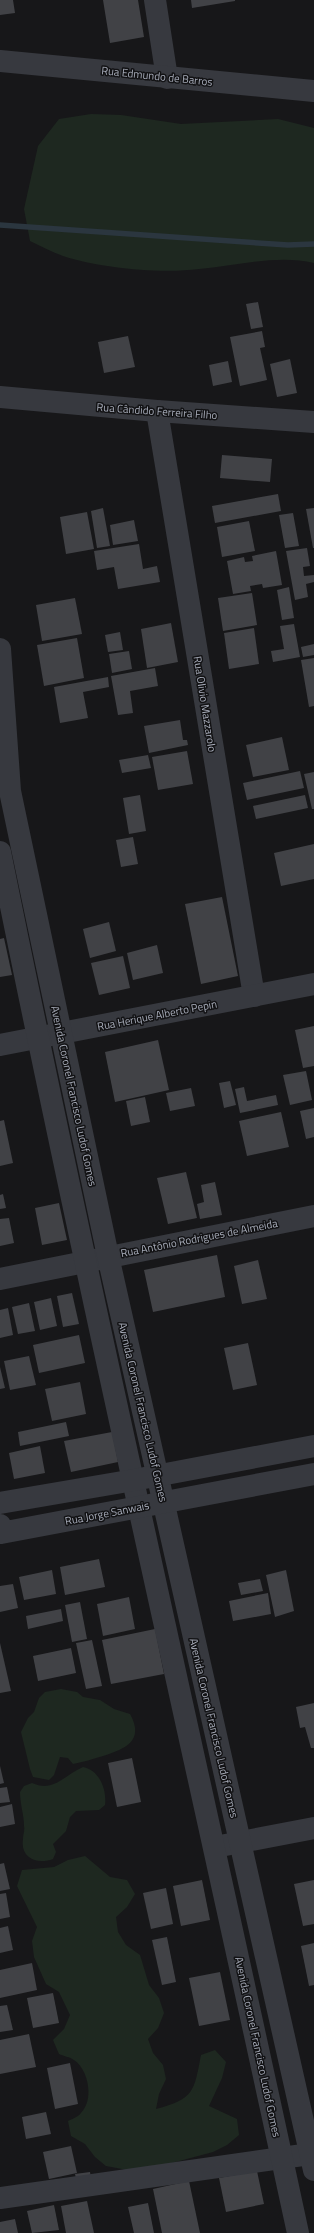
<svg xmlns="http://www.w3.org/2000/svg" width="314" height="2233" font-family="'Titillium Web',sans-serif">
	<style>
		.green { fill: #1e2820 }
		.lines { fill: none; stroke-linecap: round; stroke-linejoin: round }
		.stream { stroke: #2b363f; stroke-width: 5.5 }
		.building { fill: #414246 }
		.minor { stroke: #37393f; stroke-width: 22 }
		.tertiary { stroke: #37393f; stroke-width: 22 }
		.labels { text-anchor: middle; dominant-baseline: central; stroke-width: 3; stroke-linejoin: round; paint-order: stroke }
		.street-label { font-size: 11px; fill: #a8adba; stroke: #121214 }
	</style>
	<rect width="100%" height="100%" fill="#171719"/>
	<g class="green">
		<path d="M91 114 121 115 181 124 278 119 314 128V263C277 254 236 266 199 269 160 274 100 268 63 256 52 252 41 246 30 241L24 209 38 146 59 119Z"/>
		<path d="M61 1689 77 1692 83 1697 100 1700 114 1709 130 1714C145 1741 125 1749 103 1756 92 1759 84 1762 73 1764L68 1758 60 1757 54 1775 49 1780 33 1777 30 1769 21 1732 28 1718 34 1712 39 1698 45 1692Z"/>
		<path d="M83 1767C99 1770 107 1789 105 1805L99 1810 76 1811 70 1817 66 1831 53 1844 56 1852 53 1859C37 1865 20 1858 23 1839 23 1834 25 1831 24 1826 24 1815 20 1804 20 1792L24 1786 32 1783C54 1793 64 1775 83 1767Z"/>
		<path d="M85 1856 110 1877 127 1880 135 1894 127 1907 116 1917 118 1932 126 1945 140 1955 149 1985 159 1998 164 2013 158 2028 148 2039 153 2053 163 2065 166 2079 159 2094 156 2109C194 2099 194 2092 201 2055L215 2050 226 2062 222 2078 209 2106 237 2119 239 2135 227 2145 213 2152 138 2172 106 2166 95 2157 85 2144 71 2136 68 2121C72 2119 78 2117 81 2113 94 2100 89 2070 74 2060 70 2057 63 2056 59 2054L53 2040 64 2029 70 2015 59 1992 46 1984 34 1957 32 1941 37 1927 17 1886 22 1870 54 1867 68 1860Z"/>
	</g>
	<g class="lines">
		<path class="stream" d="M0 225 288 245 314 244"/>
	</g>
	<g class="building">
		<path d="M0 0H13L15 13 0 15Z"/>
		<path d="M103 0H138L144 37 110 43Z"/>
		<path d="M191 0H235V1L192 8Z"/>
		<path d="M258 302 263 327 251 329 246 304Z"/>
		<path d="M262 331 265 347 260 348 267 380 240 386 230 337Z"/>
		<path d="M128 336 135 367 104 373 98 342Z"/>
		<path d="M290 359 297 393 277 397 270 364Z"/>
		<path d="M228 361 232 382 213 386 209 365Z"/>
		<path d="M222 455 272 459 270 482 220 478Z"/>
		<path d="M278 494 281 511 215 523 212 506Z"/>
		<path d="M103 508 110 546 97 548 91 511Z"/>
		<path d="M314 508V548H313L306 509Z"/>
		<path d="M87 512 94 549 66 554 60 517Z"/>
		<path d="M293 513 299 546 285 548 279 515Z"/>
		<path d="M134 520 138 541 113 545 110 525Z"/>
		<path d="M249 521 255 551 222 557 217 527Z"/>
		<path d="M139 544 143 569 157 566 160 582 118 589 114 567 97 570 94 551Z"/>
		<path d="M307 548 310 566 303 567 304 576 314 575V582L306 584 308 597 295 600 286 551Z"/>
		<path d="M276 551 282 585 263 588 262 584 250 586 251 591 233 594 227 561 244 557 245 562 253 561 252 556Z"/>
		<path d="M289 587 294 618 282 620 277 590Z"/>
		<path d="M252 593 257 625 223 631 218 598Z"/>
		<path d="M75 598 82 634 42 641 36 605Z"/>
		<path d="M171 623 178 662 147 668 141 629Z"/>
		<path d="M294 624 300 657 273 662 271 651 284 649 280 626Z"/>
		<path d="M254 628 259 664 229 669 224 633Z"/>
		<path d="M120 632 123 650 108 652 105 635Z"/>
		<path d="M77 638 84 678 44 686 37 645Z"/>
		<path d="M314 644V655L303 657 301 647Z"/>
		<path d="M129 651 132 669 112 673 109 654Z"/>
		<path d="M314 658V706L309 707 301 660Z"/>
		<path d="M155 668 158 686 130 691 133 713 118 715 111 676Z"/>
		<path d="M108 677 109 687 83 692 88 718 60 723 54 687Z"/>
		<path d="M180 720 183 740H187L188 745 149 753 144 726Z"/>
		<path d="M282 737 289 770 253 777 246 745Z"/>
		<path d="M187 751 193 784 158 790 152 757Z"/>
		<path d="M148 755 151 768 122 773 119 760Z"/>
		<path d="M300 771 304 788 247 800 243 783Z"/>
		<path d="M314 772V809H312L304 774Z"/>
		<path d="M140 795 146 831 129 834 123 798Z"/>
		<path d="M305 795 308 808 256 819 253 806Z"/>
		<path d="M133 837 138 864 121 867 116 840Z"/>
		<path d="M314 844V879L281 886 274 853Z"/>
		<path d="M222 897 238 976 201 984 185 904Z"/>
		<path d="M109 922 116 951 90 958 83 929Z"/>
		<path d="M4 938 12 975 0 977V939Z"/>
		<path d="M157 945 163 973 133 980 127 953Z"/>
		<path d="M123 956 130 988 99 995 91 963Z"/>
		<path d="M314 1026V1066L303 1068 295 1030Z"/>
		<path d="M158 1040 169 1090 115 1102 105 1052Z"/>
		<path d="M306 1071 312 1100 290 1105 283 1075Z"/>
		<path d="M230 1081 236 1105 224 1108 219 1083Z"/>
		<path d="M244 1087 247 1101 276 1095 278 1105 240 1113 235 1089Z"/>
		<path d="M191 1088 195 1106 170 1111 166 1093Z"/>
		<path d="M145 1097 150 1122 131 1126 126 1101Z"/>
		<path d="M314 1108V1137L306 1139 300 1111Z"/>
		<path d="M281 1112 289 1147 247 1156 239 1121Z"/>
		<path d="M4 1120 13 1163 0 1166V1121Z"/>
		<path d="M186 1172 197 1218 168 1224 157 1178Z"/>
		<path d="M215 1182 222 1215 200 1219 197 1204 204 1202 201 1185Z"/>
		<path d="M3 1194 6 1208 0 1209V1195Z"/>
		<path d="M59 1203 67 1240 42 1245 35 1208Z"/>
		<path d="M9 1218 14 1243 0 1246V1219Z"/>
		<path d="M217 1255 225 1297 153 1312 144 1270Z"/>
		<path d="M258 1260 267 1299 242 1304 234 1266Z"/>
		<path d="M72 1293 79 1324 63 1327 57 1296Z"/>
		<path d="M51 1298 57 1326 40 1330 34 1302Z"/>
		<path d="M29 1303 35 1331 18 1334 12 1307Z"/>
		<path d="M8 1308 13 1335 0 1338V1310Z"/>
		<path d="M79 1335 85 1363 39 1373 33 1345Z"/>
		<path d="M248 1343 257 1385 233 1390 224 1348Z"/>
		<path d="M29 1356 36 1385 10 1390 4 1361Z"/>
		<path d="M0 1367 5 1388 0 1389Z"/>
		<path d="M80 1382 86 1414 52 1421 45 1389Z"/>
		<path d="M66 1422 69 1436 20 1446 18 1432Z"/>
		<path d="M112 1432 118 1462 71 1472 64 1441Z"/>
		<path d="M40 1446 45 1473 14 1479 9 1453Z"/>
		<path d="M99 1559 105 1587 65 1595 60 1567Z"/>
		<path d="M52 1570 56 1594 24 1600 19 1577Z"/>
		<path d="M286 1570 294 1611 275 1617 266 1575Z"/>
		<path d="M260 1579 263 1591 241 1595 238 1583Z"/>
		<path d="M13 1584 18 1608 0 1612V1586Z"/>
		<path d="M268 1593 271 1614 233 1621 229 1601Z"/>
		<path d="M129 1597 135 1629 103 1636 97 1604Z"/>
		<path d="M80 1602 87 1639 72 1642 65 1605Z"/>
		<path d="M61 1609 63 1621 28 1629 26 1616Z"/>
		<path d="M155 1629 164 1674 111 1684 102 1640Z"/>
		<path d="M92 1640 102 1686 86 1689 76 1643Z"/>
		<path d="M0 1643 11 1691 0 1693Z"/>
		<path d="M71 1648 76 1673 38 1681 33 1656Z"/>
		<path d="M314 1703V1748H311L305 1727 300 1728 296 1707Z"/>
		<path d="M132 1758 141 1802 117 1807 108 1763Z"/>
		<path d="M0 1766 4 1783 0 1784Z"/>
		<path d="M7 1787 10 1802 0 1803V1788Z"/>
		<path d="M12 1804 15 1824 0 1827V1807Z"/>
		<path d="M4 1863 10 1889 0 1891V1864Z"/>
		<path d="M202 1880 210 1920 181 1926 173 1886Z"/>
		<path d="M314 1880V1924L303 1926 294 1884Z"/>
		<path d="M166 1888 173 1924 151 1929 143 1893Z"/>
		<path d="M6 1893 10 1917 0 1919V1894Z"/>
		<path d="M8 1926 13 1950 0 1953V1928Z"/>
		<path d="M167 1937 176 1982 162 1985 152 1940Z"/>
		<path d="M314 1943V1985L309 1986 301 1946Z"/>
		<path d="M32 1963 37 1990 0 1998V1970Z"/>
		<path d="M220 1972 230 2020 199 2026 189 1978Z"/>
		<path d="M53 1993 59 2023 33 2028 27 1998Z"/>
		<path d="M7 2005 13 2030 0 2032V2006Z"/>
		<path d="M29 2034 36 2067 0 2074V2040Z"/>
		<path d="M70 2063 78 2104 55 2109 47 2068Z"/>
		<path d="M46 2112 51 2134 26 2139 22 2117Z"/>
		<path d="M71 2146 77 2173 49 2179 43 2152Z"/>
		<path d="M257 2171 264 2204 226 2212 219 2178Z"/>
		<path d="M90 2172 92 2184 78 2187 75 2174Z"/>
		<path d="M189 2181 200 2233H162L153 2189Z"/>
		<path d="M87 2201 94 2233H66L61 2206Z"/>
		<path d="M148 2203 154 2233H134L128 2207Z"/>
		<path d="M54 2205 59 2230 32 2233 27 2211Z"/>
		<path d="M15 2219 18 2233H0V2222Z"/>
	</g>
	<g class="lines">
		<g class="minor">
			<path d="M155 0 167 78"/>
			<path d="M0 61 314 91"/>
			<path d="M0 397 157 411 314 422"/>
			<path d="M157 411 254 996"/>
			<path d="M0 1045 314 984"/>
			<path d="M0 1279 314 1216"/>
			<path d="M215 1847 314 1828"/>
			<path d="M0 2198 310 2154"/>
		</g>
		<g class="tertiary">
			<path d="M0 649 10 791 108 1256 314 2170"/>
			<path d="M0 852C93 1314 199 1773 298 2233"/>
			<path d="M0 1503 134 1480 314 1446"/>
			<path d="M0 1525 1 1533 314 1474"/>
		</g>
	</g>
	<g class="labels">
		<g class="street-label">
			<text transform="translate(157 76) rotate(6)">Rua Edmundo de Barros</text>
			<text transform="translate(157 411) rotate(4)">Rua Cândido Ferreira Filho</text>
			<text transform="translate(205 704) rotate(81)">Rua Olivio Mazzarolo</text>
			<text transform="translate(157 1015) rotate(-11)">Rua Herique Alberto Pepin</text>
			<text transform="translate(74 1096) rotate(78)">Avenida Coronel Francisco Ludof Gomes</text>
			<text transform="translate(199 1238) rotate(-11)">Rua Antônio Rodrigues de Almeida</text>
			<text transform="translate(143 1412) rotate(77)">Avenida Coronel Francisco Ludof Gomes</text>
			<text transform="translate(107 1513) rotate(-11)">Rua Jorge Sanwais</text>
			<text transform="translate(214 1728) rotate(77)">Avenida Coronel Francisco Ludof Gomes</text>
			<text transform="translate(258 2047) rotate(78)">Avenida Coronel Francisco Ludof Gomes</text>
		</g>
	</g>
</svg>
